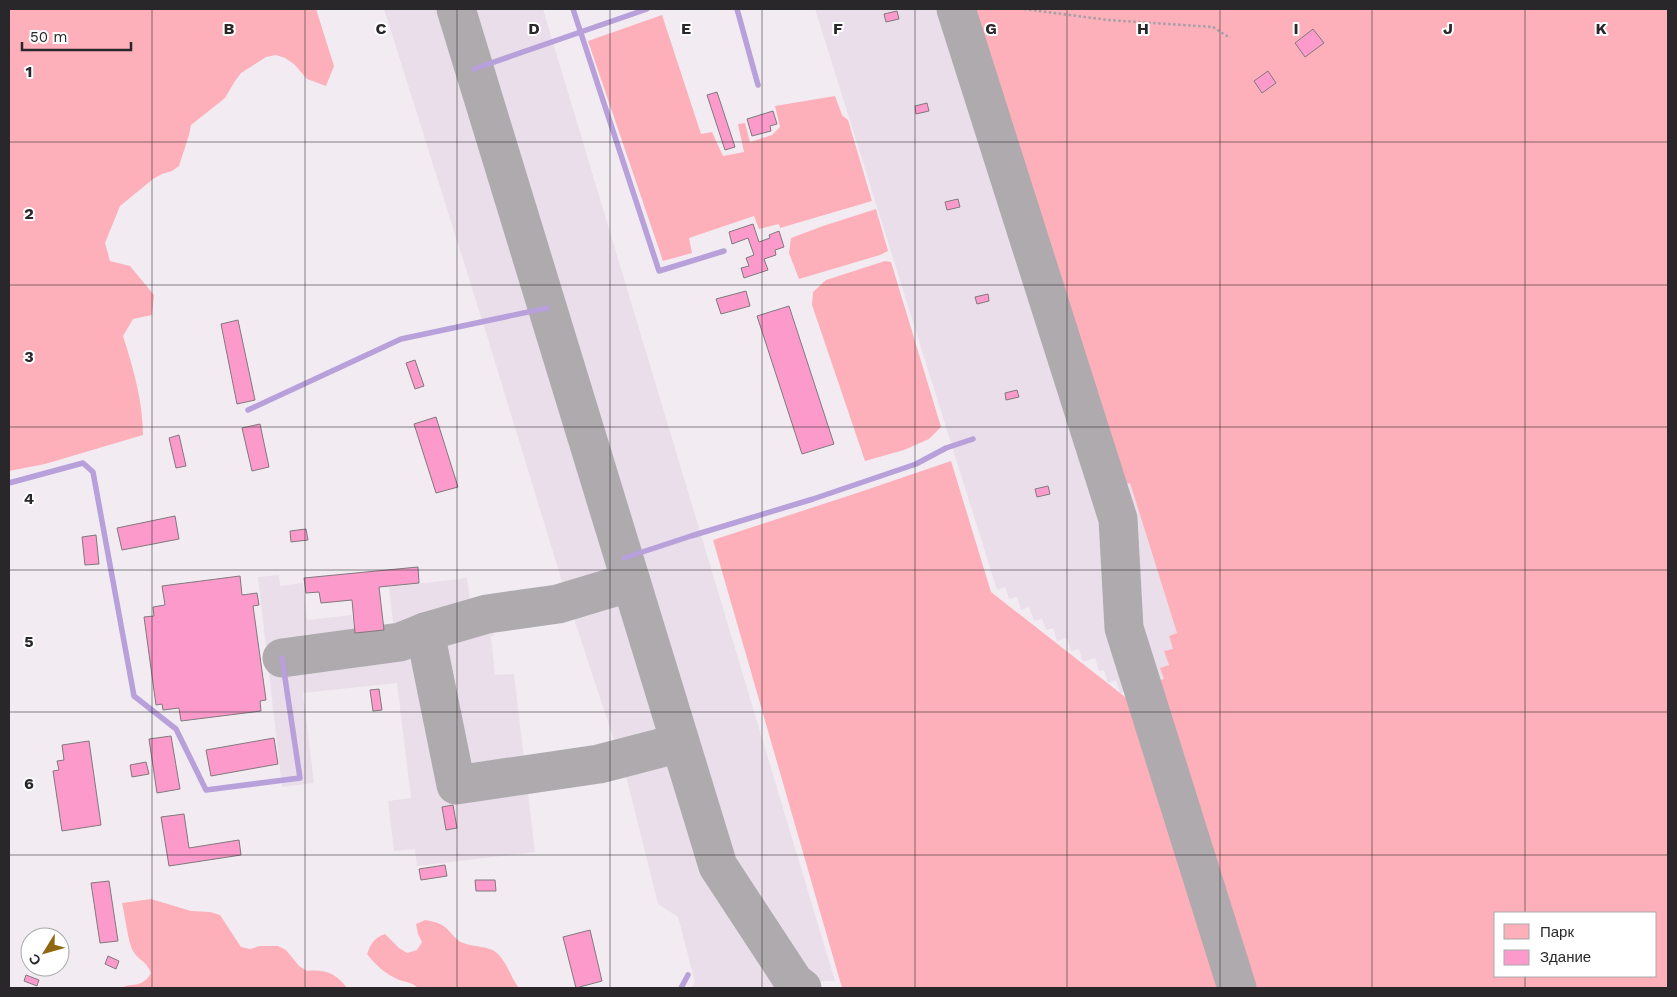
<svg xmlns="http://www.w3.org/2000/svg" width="1677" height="997" font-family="'Work Sans',sans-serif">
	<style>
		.built { fill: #eadeea }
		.green { fill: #fdb0b9; fill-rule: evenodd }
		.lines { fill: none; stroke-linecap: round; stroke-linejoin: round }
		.taxiway { stroke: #aeaaae; stroke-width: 39 }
		.building { fill: #fc9acc; stroke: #80797c }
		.path { stroke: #a5a0a5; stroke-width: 2.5; stroke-dasharray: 2.5 2.5; stroke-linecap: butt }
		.lane { stroke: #b8a0da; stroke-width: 5.5 }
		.grid { fill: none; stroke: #292729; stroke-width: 1; stroke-opacity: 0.55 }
		.grid-label { font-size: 16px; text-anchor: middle; font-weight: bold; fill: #292729; stroke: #fff; stroke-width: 4; stroke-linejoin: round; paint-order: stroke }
	</style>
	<rect width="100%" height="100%" fill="#f2ecf2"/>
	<g class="built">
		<path d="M384 9H543L835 981 795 982 802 988H691L695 982 678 917 658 904 627 780 563 585 488 339Z"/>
		<path d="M815 9H967L1118 486 1130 483 1177 633 1169 636 1173 649 1164 679 1120 693 1116 680 1108 683 1104 670 1099 671 1095 658 1083 662 1079 649 1071 651 1067 638 1057 641 1053 628 1046 630 1042 619 1034 621 1029 607 1021 610 1017 597 1009 599 1005 587 997 590Z"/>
		<path d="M279 575 280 586 303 583 307 620 352 615 355 636 394 631 389 587 467 578 470 600 489 598 494 636H491L495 675 514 674 535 852 417 866 415 849 394 851 388 801 411 798 397 683 303 693 314 783 282 787 258 577Z"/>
	</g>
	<g class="green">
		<path d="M9 9H316L334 66 326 86 307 79 294 64 285 58 276 55 266 57 241 73 235 81 225 98 191 125 189 135 179 166 172 171 162 174 153 179 120 206 105 243 110 261 130 266 154 295 152 315 133 319 123 336C133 367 143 402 143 435L45 464 9 471Z"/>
		<path d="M967 9H1668V988H1253L1157 681 1164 679 1160 668 1169 665 1164 651 1173 649 1169 636 1177 633 1130 483 1118 487ZM1496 913H1656V976H1496Z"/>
		<path d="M662 15 701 134 712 132 723 156 744 152 738 124 745 123 750 142 772 135 780 127 775 106 835 96 842 115 848 120 872 201 780 228 779 224 759 229 754 216 689 238 692 253 663 261 588 41Z"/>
		<path d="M876 209 888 251 880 255 799 279 789 253 791 238 823 226Z"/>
		<path d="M885 261 891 262 941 427 929 439 904 450 865 461 812 305 813 292 826 280Z"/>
		<path d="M951 461 991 592 1129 700 1219 988H842L713 540 857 493Z"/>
		<path d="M151 899 191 911 210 912 220 915 241 947 250 949 260 946H278L286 950 299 966 307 971C325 969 336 973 347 988H124L125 986C138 984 144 985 151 973 146 960 139 961 133 951 128 942 125 915 122 903Z"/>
		<path d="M425 920C432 921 441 923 446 928 452 933 455 940 463 943 476 948 490 945 499 955 508 965 511 978 519 988H418C413 983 406 982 399 980 387 975 374 964 367 954 371 943 374 938 385 934L399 948 407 953 417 950 422 942 418 934 416 924Z"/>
	</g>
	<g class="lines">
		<g class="taxiway">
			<path d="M456 9 718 866 794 982 802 988"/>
			<path d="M956 9 1118 519 1124 628 1237 988"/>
			<path d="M425 632 456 785 599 764 680 743"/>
			<path d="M282 658 400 642 425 632 487 614 558 604 631 582"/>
		</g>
	</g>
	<g class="building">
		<path d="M897 11 899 19 886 22 884 14Z"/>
		<path d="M1313 29 1324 43 1305 57 1295 43Z"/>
		<path d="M1268 71 1276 83 1262 93 1254 81Z"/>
		<path d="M717 92 735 147 725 150 707 95Z"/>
		<path d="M927 103 929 111 916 114 915 106Z"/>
		<path d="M773 111 777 124 770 126 771 131 752 136 747 119Z"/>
		<path d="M958 199 960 207 947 210 945 202Z"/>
		<path d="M753 224 759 242 770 238 769 235 779 231 784 247 775 250 776 255 764 259 768 270 744 278 741 268 749 266 746 258 754 255 748 238 732 244 729 232Z"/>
		<path d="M746 291 750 306 721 314 716 299Z"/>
		<path d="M988 294 989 301 977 304 975 297Z"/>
		<path d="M789 306 834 444 802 454 757 316Z"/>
		<path d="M238 320 255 400 237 404 221 324Z"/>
		<path d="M415 360 424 386 415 389 406 363Z"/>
		<path d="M1017 390 1019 397 1006 400 1005 393Z"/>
		<path d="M436 417 458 487 436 493 414 424Z"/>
		<path d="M260 424 269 467 252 471 242 428Z"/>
		<path d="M179 435 186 466 176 468 169 438Z"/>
		<path d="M1048 486 1050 494 1037 497 1035 489Z"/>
		<path d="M175 516 179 539 122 550 117 528Z"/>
		<path d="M306 529 308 540 291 542 290 531Z"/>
		<path d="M96 535 99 564 85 565 82 537Z"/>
		<path d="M418 567 419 583 379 587 384 630 355 633 352 600 321 603 319 592 306 593 304 578Z"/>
		<path d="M240 576 242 595 257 593 259 605 253 606 266 700 260 701 261 711 181 721 179 708 163 710 162 704 156 705 144 617 154 616 153 607 165 605 162 586Z"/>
		<path d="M379 689 382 710 373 711 370 690Z"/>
		<path d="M171 736 180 789 157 793 149 739Z"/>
		<path d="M274 738 278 764 211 776 206 750Z"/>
		<path d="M89 741 101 825 62 831 53 771 59 770 57 761 64 760 62 745Z"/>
		<path d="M146 762 149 774 132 777 130 765Z"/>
		<path d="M453 805 457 828 446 830 442 807Z"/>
		<path d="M184 814 189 848 239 840 241 855 169 866 161 817Z"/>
		<path d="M445 865 447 876 421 880 419 869Z"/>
		<path d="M475 880H495L496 891H476Z"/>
		<path d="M109 881 118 941 100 943 91 883Z"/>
		<path d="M590 930 602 981 576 988 563 937Z"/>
		<path d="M108 956 119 961 116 969 105 964Z"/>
		<path d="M26 975 39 980 37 986 24 981Z"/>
	</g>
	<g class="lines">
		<path class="path" d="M1024 9 1108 20 1213 27 1230 38"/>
		<g class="lane">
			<path d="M573 9 659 271 724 251"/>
			<path d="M737 9 758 85"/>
			<path d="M474 69 647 9"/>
			<path d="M248 410 401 339 547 308"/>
			<path d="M9 483 83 463 93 472 134 696 176 729 206 790 300 778 282 658"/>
			<path d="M624 558 691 536 813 499 916 464 946 448 973 439"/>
			<path d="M681 988 688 975"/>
		</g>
	</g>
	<path class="grid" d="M152 9V988M305 9V988M457 9V988M610 9V988M762 9V988M915 9V988M1067 9V988M1220 9V988M1372 9V988M1525 9V913M9 142H1668M9 285H1668M9 427H1668M9 570H1668M9 712H1668M9 855H1668M1525 976V988"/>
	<g class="grid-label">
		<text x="229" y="34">B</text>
		<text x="381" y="34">C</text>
		<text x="534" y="34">D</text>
		<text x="686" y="34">E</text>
		<text x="838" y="34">F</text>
		<text x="991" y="34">G</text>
		<text x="1143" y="34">H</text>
		<text x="1296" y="34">I</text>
		<text x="1448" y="34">J</text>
		<text x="1601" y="34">K</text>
		<text x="29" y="77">1</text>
		<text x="29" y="219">2</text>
		<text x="29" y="362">3</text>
		<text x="29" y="504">4</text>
		<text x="29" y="647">5</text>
		<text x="29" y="789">6</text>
	</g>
	<rect width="1677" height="997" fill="none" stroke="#292729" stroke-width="20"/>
	<rect x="1494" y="912" width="162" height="65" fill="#ffffff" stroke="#a9a9a9"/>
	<rect x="1504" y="924" width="25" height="15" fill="#fdb0b9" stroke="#a9a9a9"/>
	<text x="1540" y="937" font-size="15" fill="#292729">Парк</text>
	<rect x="1504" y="950" width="25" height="15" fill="#fc9acc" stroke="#a9a9a9"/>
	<text x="1540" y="962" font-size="15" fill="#292729">Здание</text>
	<g transform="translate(45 952) rotate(233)"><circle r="24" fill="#ffffff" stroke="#a9a9a9"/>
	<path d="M0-4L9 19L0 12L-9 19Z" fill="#91670f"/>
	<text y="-8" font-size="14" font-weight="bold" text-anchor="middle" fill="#292729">С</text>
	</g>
	<path d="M22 42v8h109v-8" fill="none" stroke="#292729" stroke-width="2.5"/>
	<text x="30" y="42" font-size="15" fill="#292729" stroke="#ffffff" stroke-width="4" paint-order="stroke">50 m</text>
</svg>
